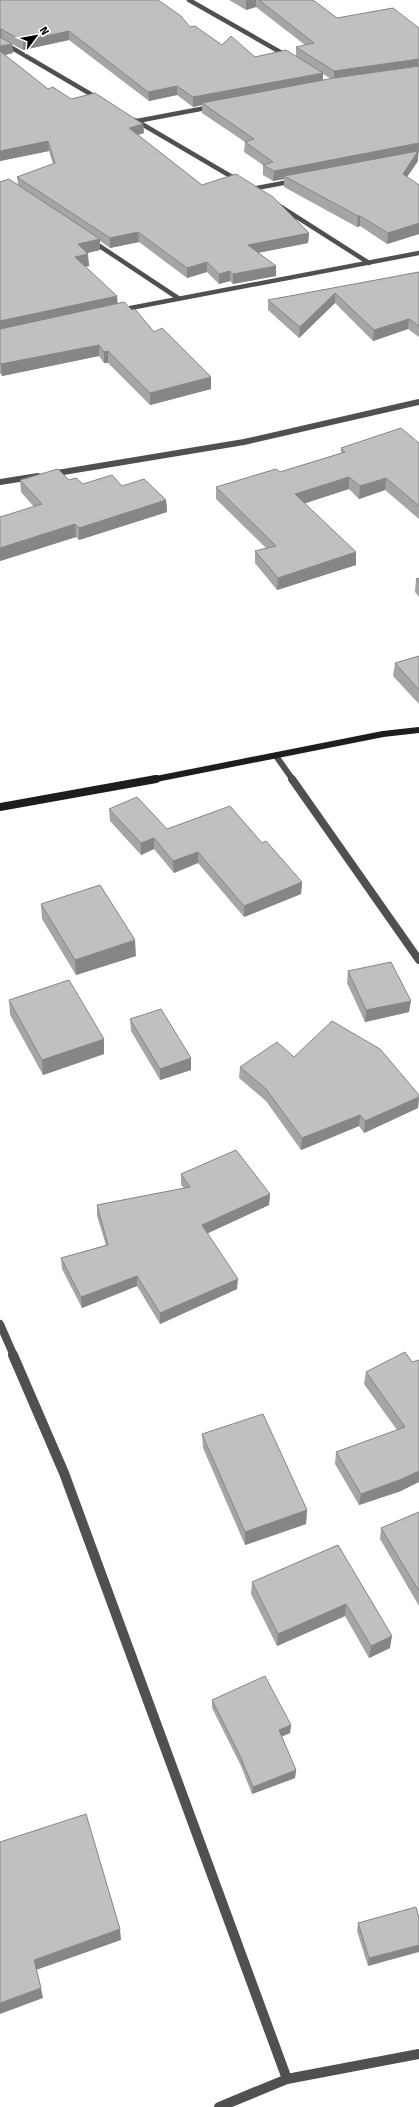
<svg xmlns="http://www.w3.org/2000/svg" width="419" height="2107" font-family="'Fira Sans',sans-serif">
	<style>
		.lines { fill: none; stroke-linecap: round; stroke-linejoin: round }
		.street-far3 { stroke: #505050; stroke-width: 4.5 }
		.street-far2 { stroke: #505050; stroke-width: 6 }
		.street-far1 { stroke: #505050; stroke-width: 8 }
		.street { stroke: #505050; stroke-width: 10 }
		.secondary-far1 { stroke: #1d1d1d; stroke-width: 6 }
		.secondary { stroke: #1d1d1d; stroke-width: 8 }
		.wall { fill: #a5a5a5; fill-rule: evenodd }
		.shaded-wall { fill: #868686 }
		.building { fill: #c0c0c0; stroke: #868686 }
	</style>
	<rect width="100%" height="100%" fill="#fff"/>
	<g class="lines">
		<g class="street-far3">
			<path d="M189 0 289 57"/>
			<path d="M0 41 99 99"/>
			<path d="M135 120 239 181"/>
			<path d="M137 121 211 107"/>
			<path d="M251 189 294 181"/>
			<path d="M278 205 369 263"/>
			<path d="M92 241 178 298"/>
			<path d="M120 310 419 253"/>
		</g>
		<g class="street-far2">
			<path d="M51 474 244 442 419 402"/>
			<path d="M0 482 38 476"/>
			<path d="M276 756 293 780"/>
		</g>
		<g class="street-far1">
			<path d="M292 779 419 960"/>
			<path d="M0 1324 14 1356"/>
		</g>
		<g class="street">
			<path d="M13 1355 64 1473 287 2079"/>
			<path d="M219 2107 287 2079 419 2054"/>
		</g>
		<path class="secondary-far1" d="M151 780 383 734 419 730"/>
		<path class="secondary" d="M0 807 156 779"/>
	</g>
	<g class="wall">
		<path d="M0 0 190 27 222 45 255 57 296 56V47L305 45 256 7 246 10 229 0H313L337 18 419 28V154L418 153V161L407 177 419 185V234L387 244 360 226 357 227 284 187V179L273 181 263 175V165L244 152 245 142 202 113V105L193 107 177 95 149 101 69 40 23 50 12 44 13 53 5 55 48 89 71 99 143 124 144 133 138 135 202 185 309 233 308 243 258 253 276 266V276L233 284 230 281 219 284 207 272 187 278 139 242 110 248 100 241V250L87 253 89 266 85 267 118 303 154 332 211 389 150 405 108 363H104L99 356 2 376 0 373V182L18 185 17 177 53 164 49 151 0 161ZM323 74 331 79 323 80Z"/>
		<path d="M419 272V337L408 329 373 341 335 303 299 338 268 310V300Z"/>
		<path d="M419 443V519L385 490 359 499 349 489 304 503 356 565 277 590 255 563V551L266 548 216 499V487L280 472 341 453V448Z"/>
		<path d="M20 480H69L83 484 122 486 166 500 167 512 79 540 76 537 0 561V517L34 507 21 492Z"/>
		<path d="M419 578V597L415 592 416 579Z"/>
		<path d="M419 656V704L393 676 395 663Z"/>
		<path d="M109 809 167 829 262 843 302 882 301 894 244 917 198 863 174 873 154 849 141 855 110 821Z"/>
		<path d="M41 904 136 956 76 975 42 919Z"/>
		<path d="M348 971 409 1012 365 1022 347 983Z"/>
		<path d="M9 1000 104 1054 43 1075 10 1015Z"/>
		<path d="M130 1019 191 1070 160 1080 131 1031Z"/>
		<path d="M294 1057 419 1095 418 1108 364 1133 359 1126 301 1150 266 1101 239 1078 240 1067Z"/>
		<path d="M181 1174 270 1194 269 1205 207 1233 237 1289 160 1324 137 1286 82 1308 62 1269 61 1258 106 1245 97 1216V1205L184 1188 181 1185Z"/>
		<path d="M412 1362 401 1491 359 1505 335 1464 336 1452 397 1430 364 1384 366 1372Z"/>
		<path d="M202 1434 307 1510 306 1524 245 1545 203 1448Z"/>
		<path d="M419 1512V1606L380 1539 381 1528Z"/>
		<path d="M338 1545 390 1648 369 1658 345 1616 277 1646 251 1594 252 1582Z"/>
		<path d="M212 1700 291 1725 290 1733 281 1737 296 1770 295 1778 252 1794 241 1766 212 1708Z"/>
		<path d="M416 1907 368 1966 357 1931 358 1923Z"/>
	</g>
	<g class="shaded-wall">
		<path d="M248 0H256V7L246 10V1Z"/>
		<path d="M0 29H1L2 38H0Z"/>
		<path d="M69 31V40L23 50V41Z"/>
		<path d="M12 44 13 53 0 56V46Z"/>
		<path d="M419 59 418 68 334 80V71Z"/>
		<path d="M323 73V82L202 103V105L193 107V97Z"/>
		<path d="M177 86V95L149 101 148 92Z"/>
		<path d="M143 124 144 133 129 137V128Z"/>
		<path d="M48 141 49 151 0 161V151Z"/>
		<path d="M419 143 418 161 402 184 284 176V179L273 181 274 171Z"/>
		<path d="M358 216H360V226L357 227Z"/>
		<path d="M419 223V234L387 244 388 233Z"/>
		<path d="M138 232 139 242 110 248V238Z"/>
		<path d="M309 233 308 243 247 255 248 245Z"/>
		<path d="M100 239V250L79 255 78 244Z"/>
		<path d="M88 254 89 266 76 269 75 257Z"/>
		<path d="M207 262V272L187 278V268Z"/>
		<path d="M276 266V276L233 284V274Z"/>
		<path d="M230 271V281L219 284V274Z"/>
		<path d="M335 293V303L299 338 300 327Z"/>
		<path d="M117 296 118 307 0 333V321Z"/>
		<path d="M409 319 408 329 373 341 374 330Z"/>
		<path d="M99 345V356L2 376 1 364Z"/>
		<path d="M108 351V363H104V352Z"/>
		<path d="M211 377V389L150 405V393Z"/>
		<path d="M349 477V489L294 507 295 494Z"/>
		<path d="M386 478 385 490 359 499 360 486Z"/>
		<path d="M166 500 167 512 79 540V528Z"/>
		<path d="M75 524 76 537 0 561V548Z"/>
		<path d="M356 552V565L277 590 278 578Z"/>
		<path d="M154 838V849L141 855V843Z"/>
		<path d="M198 852V863L174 873 173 861Z"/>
		<path d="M302 882 301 894 244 917V906Z"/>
		<path d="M135 940 136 956 76 975 75 960Z"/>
		<path d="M411 1001 409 1012 365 1022 366 1010Z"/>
		<path d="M104 1039V1054L43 1075 42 1060Z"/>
		<path d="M191 1058V1070L160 1080V1069Z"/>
		<path d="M419 1097 418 1108 364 1133 365 1121Z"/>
		<path d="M360 1115 359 1126 301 1150 302 1138Z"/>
		<path d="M270 1194 269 1205 202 1236V1225Z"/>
		<path d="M137 1276V1286L82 1308 81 1297Z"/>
		<path d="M238 1279 237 1289 160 1324V1313Z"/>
		<path d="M419 1471V1482L401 1491 359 1505 361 1494Z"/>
		<path d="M307 1510 306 1524 245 1545V1532Z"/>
		<path d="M346 1604 345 1616 277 1646 278 1634Z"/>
		<path d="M392 1636 390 1648 369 1658 371 1646Z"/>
		<path d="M291 1725 290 1733 278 1738 279 1730Z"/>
		<path d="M296 1770 295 1778 252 1794 253 1787Z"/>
		<path d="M120 1929 121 1940 36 1970 34 1960Z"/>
		<path d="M419 1945V1952L368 1966 369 1958Z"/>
		<path d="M41 1988 43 1998 0 2014V2003Z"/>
	</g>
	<g class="building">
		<path d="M0 0H158L181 16 190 27 195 26 222 45 231 36 255 57 286 50 323 73 193 97 177 86 148 92 69 31 23 41 1 29H0Z"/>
		<path d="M259 0H313L337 18 393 8 419 28V59L334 71 296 47 314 43Z"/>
		<path d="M0 37 12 44 0 46Z"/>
		<path d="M0 51 48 89 53 87 71 99 95 93 143 124 129 128 202 185 236 174 273 197 309 233 248 245 276 266 233 274 230 271 219 274 207 262 187 268 138 232 110 238 17 177 55 163 48 141 0 151Z"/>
		<path d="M419 66V143L274 171 263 165 273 162 245 142 254 139 202 103 334 78Z"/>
		<path d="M418 151 403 174 419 185V223L388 233 360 216H358L284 176Z"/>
		<path d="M9 179 100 239 78 244 88 254 75 257 117 296 0 321V182Z"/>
		<path d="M419 272V326L409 319 374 330 335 293 300 327 268 300Z"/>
		<path d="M124 302 132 310 135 309 154 332 162 328 211 377 150 393 108 351 104 352 99 345 1 364 0 362V329Z"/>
		<path d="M401 428 419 443V506L386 478 360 486 349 477 295 494 356 552 278 578 255 551 276 546 216 487 276 469 280 472 345 452 341 448Z"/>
		<path d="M58 469 69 480 76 478 83 484 112 475 122 486 144 479 166 500 79 528 75 524 0 548V517L42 504 20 480Z"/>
		<path d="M419 578V583L416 579Z"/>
		<path d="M419 656V690L395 663Z"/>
		<path d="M137 797 167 829 230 806 262 843 266 841 302 882 244 906 198 852 173 861 154 838 141 843 109 809Z"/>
		<path d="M100 885 135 940 75 960 41 904Z"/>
		<path d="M391 962 411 1001 366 1010 348 971Z"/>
		<path d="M69 980 104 1039 42 1060 9 1000Z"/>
		<path d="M161 1009 191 1058 160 1069 130 1019Z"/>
		<path d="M332 1021 380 1049 419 1095V1097L365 1121 360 1115 302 1138 266 1089 240 1067 277 1042 294 1057Z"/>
		<path d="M236 1150 270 1194 202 1225 238 1279 160 1313 137 1276 81 1297 61 1258 108 1245 97 1205 190 1187 181 1174Z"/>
		<path d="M405 1352 412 1362 419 1360V1471L402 1479 361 1494 336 1452 405 1427 366 1372Z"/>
		<path d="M263 1414 307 1510 245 1532 202 1434Z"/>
		<path d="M419 1512V1591L381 1528Z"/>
		<path d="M338 1545 392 1636 371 1646 346 1604 278 1634 252 1582Z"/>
		<path d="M265 1676 291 1725 279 1730 296 1770 253 1787 241 1758 212 1700Z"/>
		<path d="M86 1814 120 1929 34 1960 41 1988 0 2003V1842Z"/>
		<path d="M416 1907 419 1918V1945L369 1958 358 1923Z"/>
	</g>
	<g transform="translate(36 36) rotate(58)" stroke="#ffffff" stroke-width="3" paint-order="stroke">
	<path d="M0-3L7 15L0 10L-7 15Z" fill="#000000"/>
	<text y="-6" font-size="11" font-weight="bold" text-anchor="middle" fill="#000000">N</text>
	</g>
</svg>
